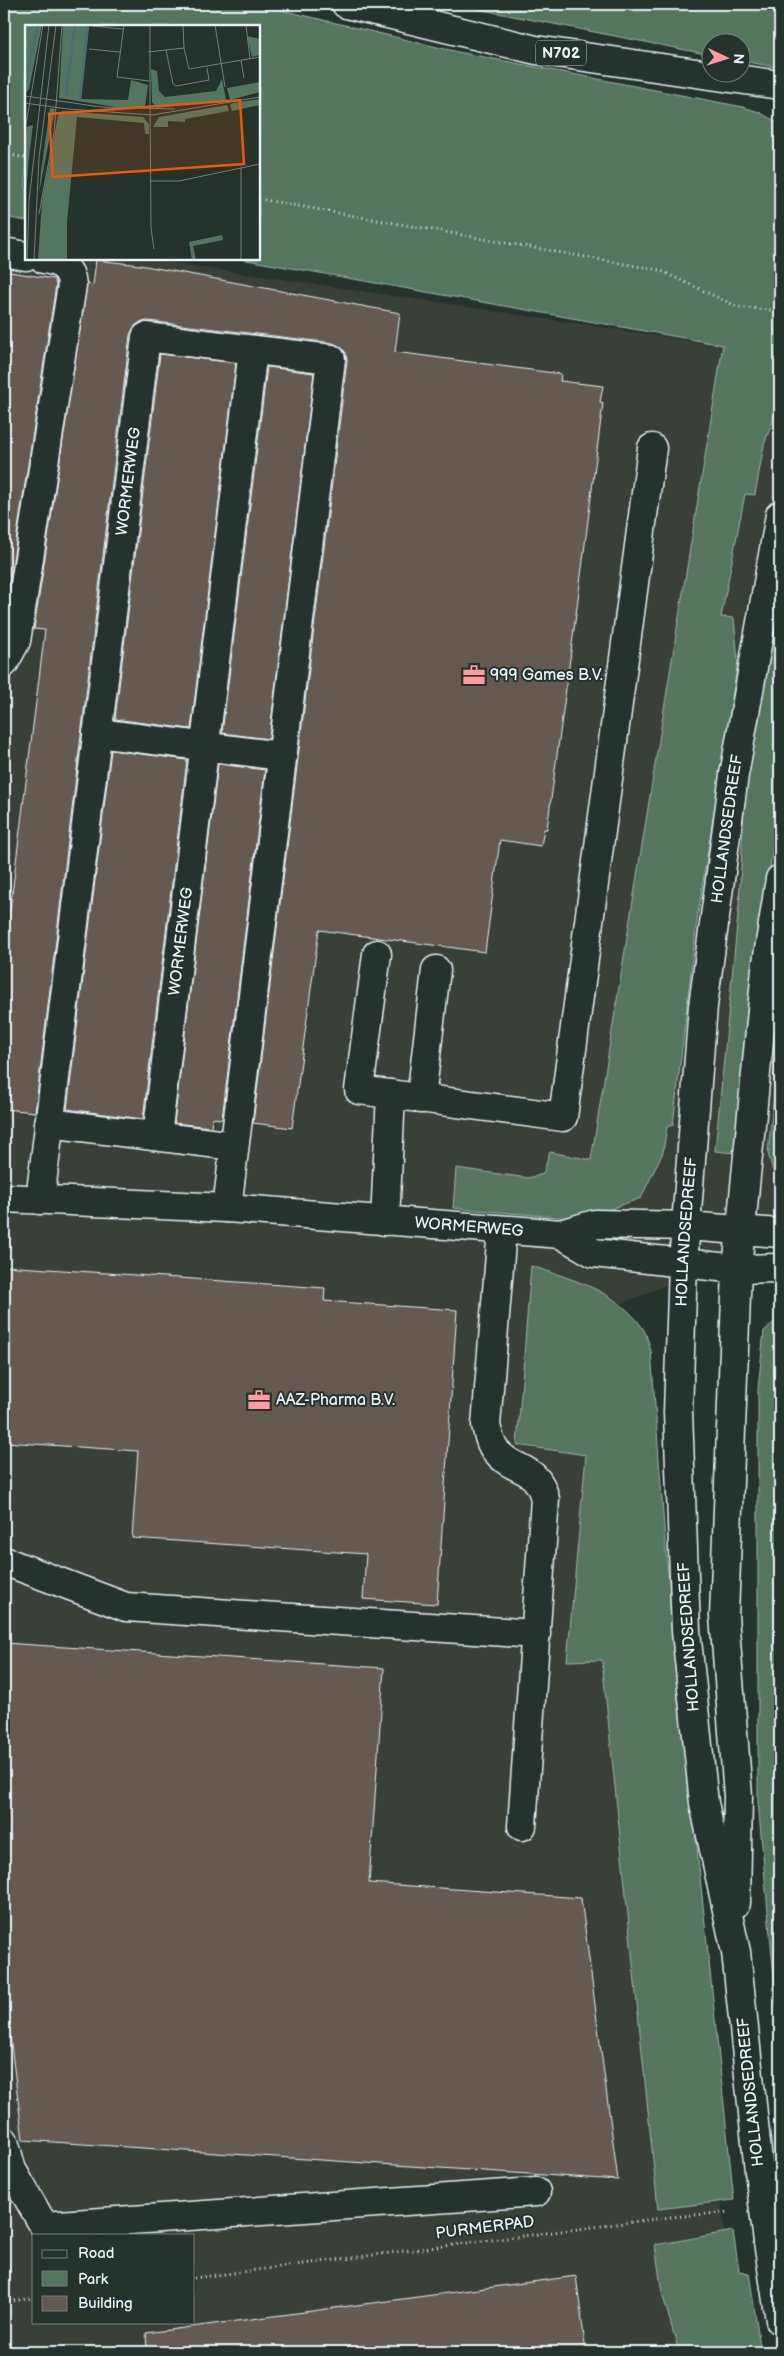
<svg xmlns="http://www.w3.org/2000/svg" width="784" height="2356" font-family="'Balsamiq Sans',sans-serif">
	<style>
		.built { fill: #393f38; fill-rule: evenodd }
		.green { fill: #54755f; stroke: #9eb3ac }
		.building { fill: #655a51; stroke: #e8f1f8 }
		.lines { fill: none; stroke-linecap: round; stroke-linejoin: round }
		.minor-casing { stroke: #e8f1f8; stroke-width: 31 }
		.major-casing { stroke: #e8f1f8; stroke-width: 31 }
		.highway-casing { stroke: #e8f1f8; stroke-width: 31 }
		.path { stroke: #e8f1f8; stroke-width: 3; stroke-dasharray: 1 4; stroke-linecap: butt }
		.minor { stroke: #26332d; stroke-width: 28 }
		.major { stroke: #26332d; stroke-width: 28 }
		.highway { stroke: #26332d; stroke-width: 28 }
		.major-bridge-casing { stroke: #e8f1f8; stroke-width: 31; stroke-linecap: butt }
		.major-bridge { stroke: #26332d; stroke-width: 28 }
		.labels { text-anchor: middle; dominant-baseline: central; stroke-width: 4; stroke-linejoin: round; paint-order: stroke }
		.shield { fill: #26332d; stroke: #aeb8bb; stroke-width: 1 }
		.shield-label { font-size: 15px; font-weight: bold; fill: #e8f1f8 }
		.street-label { font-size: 16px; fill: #e8f1f8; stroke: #26332d }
		.poi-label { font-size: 16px; fill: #e8f1f8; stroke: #26332d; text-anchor: start }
		.inset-river { fill: none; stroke: #4b6c72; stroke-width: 2.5 }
		.inset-road { fill: none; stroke: #747f7e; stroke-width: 1 }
		.view { fill: #e8590c; fill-opacity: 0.15; stroke: #e8590c; stroke-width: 2.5 }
		.inset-edge { fill: none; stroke: #e8f1f8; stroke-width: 2.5 }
	</style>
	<rect width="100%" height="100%" fill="#26332d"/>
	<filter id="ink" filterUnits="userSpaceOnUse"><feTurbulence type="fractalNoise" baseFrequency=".02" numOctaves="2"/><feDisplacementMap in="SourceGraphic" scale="10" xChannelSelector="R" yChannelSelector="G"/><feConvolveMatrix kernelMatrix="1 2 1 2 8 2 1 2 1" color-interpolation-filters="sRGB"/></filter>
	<g filter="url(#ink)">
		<path class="built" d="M4 237 26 241V259H148L780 354V1237L621 1304 738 2352H4ZM34 2235H194V2322H34Z"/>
		<g class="green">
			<path d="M4 4H256L458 52 743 107 759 112 780 124V401L764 445 755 495 745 494 721 617 734 618 738 661 697 920 673 1125 667 1127 663 1152 641 1198 605 1211 570 1218 453 1208 456 1168 528 1178 543 1174 550 1152 591 1160 723 345 241 259H259V26H26V221L4 217Z"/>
			<path d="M452 4H780V68L742 61V42H712L711 55Z"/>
			<path d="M780 591V797L762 924 735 1153 715 1151 739 905 746 767Z"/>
			<path d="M780 1033V1183L773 1171 768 1153Z"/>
			<path d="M531 1266C572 1279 619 1291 644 1330 647 1336 649 1345 651 1351L666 1553 734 2200 658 2209 602 1660 567 1661 586 1455 517 1445Z"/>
			<path d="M780 1317V2043L758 1802V1389L764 1331Z"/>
			<path d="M733 2231 739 2271 749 2273 761 2352H679L662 2293 655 2245Z"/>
		</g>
		<g class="building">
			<path d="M96 260 140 265 400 313 395 352 561 374 560 381 603 386 600 402 603 403 577 607 547 829H544L541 846 500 840 485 952 319 930 292 1128 253 1123 347 361 346 353 341 347 333 343 148 321 140 322 134 327 130 335 35 1112 4 1109V958L45 630 34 629 87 284 93 285Z"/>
			<path d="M4 271 54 279 56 285 4 618Z"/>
			<path d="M160 354 236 363 191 729 115 719Z"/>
			<path d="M267 367 314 373 269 739 222 733Z"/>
			<path d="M111 750 187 760 143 1119 67 1109Z"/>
			<path d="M218 764 265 770 222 1119 212 1118 211 1127 174 1123Z"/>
			<path d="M4 1266 325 1288 324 1301 457 1310 437 1604 363 1599 366 1554 132 1538 138 1451 4 1442Z"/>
			<path d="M4 1643 384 1668 369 1883 581 1898 618 2180 23 2140 4 1989Z"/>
			<path d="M576 2276 586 2352H147L146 2333Z"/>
		</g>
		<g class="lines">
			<defs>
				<g id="minor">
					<path d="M4 252 26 256"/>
					<path d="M4 663 16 641 72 285C71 268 60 261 44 259"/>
					<path d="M97 733 282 756"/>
					<path d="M377 954 359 1090 563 1117 652 448"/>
					<path d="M421 1099 436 970"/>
					<path d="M49 1123 234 1146"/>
					<path id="s1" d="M157 1136 253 350"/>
					<path id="s2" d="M4 1198 227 1208 561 1234 595 1224 686 1226 780 1233"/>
					<path id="s3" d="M40 1200 146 337 331 359 227 1208"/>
					<path d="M385 1221 391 1094"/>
					<path d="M502 1230 486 1425C488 1434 490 1444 496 1451 514 1473 537 1464 545 1499L522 1826"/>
					<path d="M561 1234 594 1253 737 1269 780 1268"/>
					<path d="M4 1561 126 1607 536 1634"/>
					<path d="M4 2141 12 2170 44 2226 536 2192"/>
				</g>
				<g id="major">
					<path d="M736 1903 738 1796 724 1616 737 1269 766 969 780 879"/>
					<path id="s4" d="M759 2171 736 1952 704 1803 686 1631 678 1412 683 1263 703 1006 734 775 780 515"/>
					<path d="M768 2242 780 2320"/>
				</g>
				<path id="highway" d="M346 4 536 50 780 85"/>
			</defs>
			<use href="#minor" class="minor-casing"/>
			<use href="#major" class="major-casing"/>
			<use href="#highway" class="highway-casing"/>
			<g class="path">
				<path d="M4 154 26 158"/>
				<path d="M259 199 659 270 738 307 780 311"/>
				<path d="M194 2278 671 2217 729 2212"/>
				<path d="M4 2302 34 2298"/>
			</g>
			<use href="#minor" class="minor"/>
			<use href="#major" class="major"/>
			<use href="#highway" class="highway"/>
			<defs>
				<path id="major-bridge" d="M759 2171 768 2242"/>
			</defs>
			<use href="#major-bridge" class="major-bridge-casing"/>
			<use href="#major-bridge" class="major-bridge"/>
		</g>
	</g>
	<defs>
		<symbol id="office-bare" viewBox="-9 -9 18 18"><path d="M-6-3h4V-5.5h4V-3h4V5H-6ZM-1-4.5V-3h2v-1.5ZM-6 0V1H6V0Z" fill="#ff9aa2" stroke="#26332d" stroke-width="2.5" paint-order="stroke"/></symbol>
	</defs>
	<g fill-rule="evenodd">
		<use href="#office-bare" x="458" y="659" width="32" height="32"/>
		<use href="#office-bare" x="243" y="1384" width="32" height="32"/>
	</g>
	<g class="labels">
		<rect class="shield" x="536" y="40.5" width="50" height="25" rx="4"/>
		<g class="shield-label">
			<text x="561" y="53">N702</text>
		</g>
		<g class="street-label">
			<text stroke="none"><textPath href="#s3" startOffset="724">WORMERWEG</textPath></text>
			<text stroke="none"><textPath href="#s4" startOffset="1350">HOLLANDSEDREEF</textPath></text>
			<text stroke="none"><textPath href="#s1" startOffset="196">WORMERWEG</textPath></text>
			<text stroke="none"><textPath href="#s2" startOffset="466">WORMERWEG</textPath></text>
			<text stroke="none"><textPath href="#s4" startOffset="945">HOLLANDSEDREEF</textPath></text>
			<text transform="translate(689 1637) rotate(-94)">HOLLANDSEDREEF</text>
			<text transform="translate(751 2092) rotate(-96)">HOLLANDSEDREEF</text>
			<text transform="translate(485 2228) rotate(-7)">PURMERPAD</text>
		</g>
		<g class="poi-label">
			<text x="490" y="675">999 Games B.V.</text>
			<text x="276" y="1400">AAZ-Pharma B.V.</text>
		</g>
	</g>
	<g transform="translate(25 25)">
		<rect width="235" height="235" fill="#26332d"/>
		<path d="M0 0H17L4 64 0 69ZM38 0H64L56 74 103 75 106 55 123 60 120 82 97 83 34 73ZM222 11 235 14V30L227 32ZM126 44 132 46 134 66 140 72 191 66 197 54 201 75 132 83 127 77ZM235 57V67L205 75 202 63ZM235 74V80L207 86 205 80 208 78ZM202 80 204 86 160 94V97L143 96V102H128L134 92ZM25 83 30 84 14 168 16 146ZM37 86 118 92 124 99V109H120L119 98 52 92 42 197V235H13L17 176 33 91ZM8 100 4 132 0 183V116L1 102ZM197 210 198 215 168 221 171 235H167L164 217Z" fill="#54755f"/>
		<path class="inset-river" d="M0 60 13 0M41 70 50 0M55 74 63 0"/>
		<path class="inset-road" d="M99 0 92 52 124 56M125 0V76M158 0 159 23 164 44 235 32M190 0 200 62M221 0 225 34M67 1 98 4M64 24 95 27M141 25 148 59 151 61 184 55 182 43M123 27 159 23M216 36 219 53M0 71 76 82 150 84M125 76 126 203 129 224M0 78 43 84 127 90 235 72M0 105 18 0M216 143V235M126 156H154L235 139M14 189 29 108 37 0M2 235 4 176 24 0M9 235 14 133 31 0"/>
		<path class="view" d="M215 75 219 139 28 152 24 89Z"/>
		<rect width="235" height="235" class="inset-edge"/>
	</g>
	<rect width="784" height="2356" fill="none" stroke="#26332d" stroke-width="20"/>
	<rect x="10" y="10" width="764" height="2336" fill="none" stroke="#e8f1f8" stroke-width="2" filter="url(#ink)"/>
	<rect x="32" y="2234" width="162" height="90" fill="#26332d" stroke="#747f7e"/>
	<rect x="42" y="2250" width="25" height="8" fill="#26332d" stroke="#747f7e"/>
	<text x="78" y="2258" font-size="15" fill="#e8f1f8">Road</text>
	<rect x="42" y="2271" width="25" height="15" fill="#54755f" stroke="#747f7e"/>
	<text x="78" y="2284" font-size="15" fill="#e8f1f8">Park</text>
	<rect x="42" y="2296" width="25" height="15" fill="#655a51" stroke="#747f7e"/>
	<text x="78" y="2308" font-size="15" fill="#e8f1f8">Building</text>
	<g transform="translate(726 58) rotate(94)"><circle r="24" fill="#26332d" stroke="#747f7e"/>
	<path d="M0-4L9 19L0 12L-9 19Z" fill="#ff9aa2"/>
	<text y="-8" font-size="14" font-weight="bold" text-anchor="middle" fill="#e8f1f8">N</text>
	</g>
</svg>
